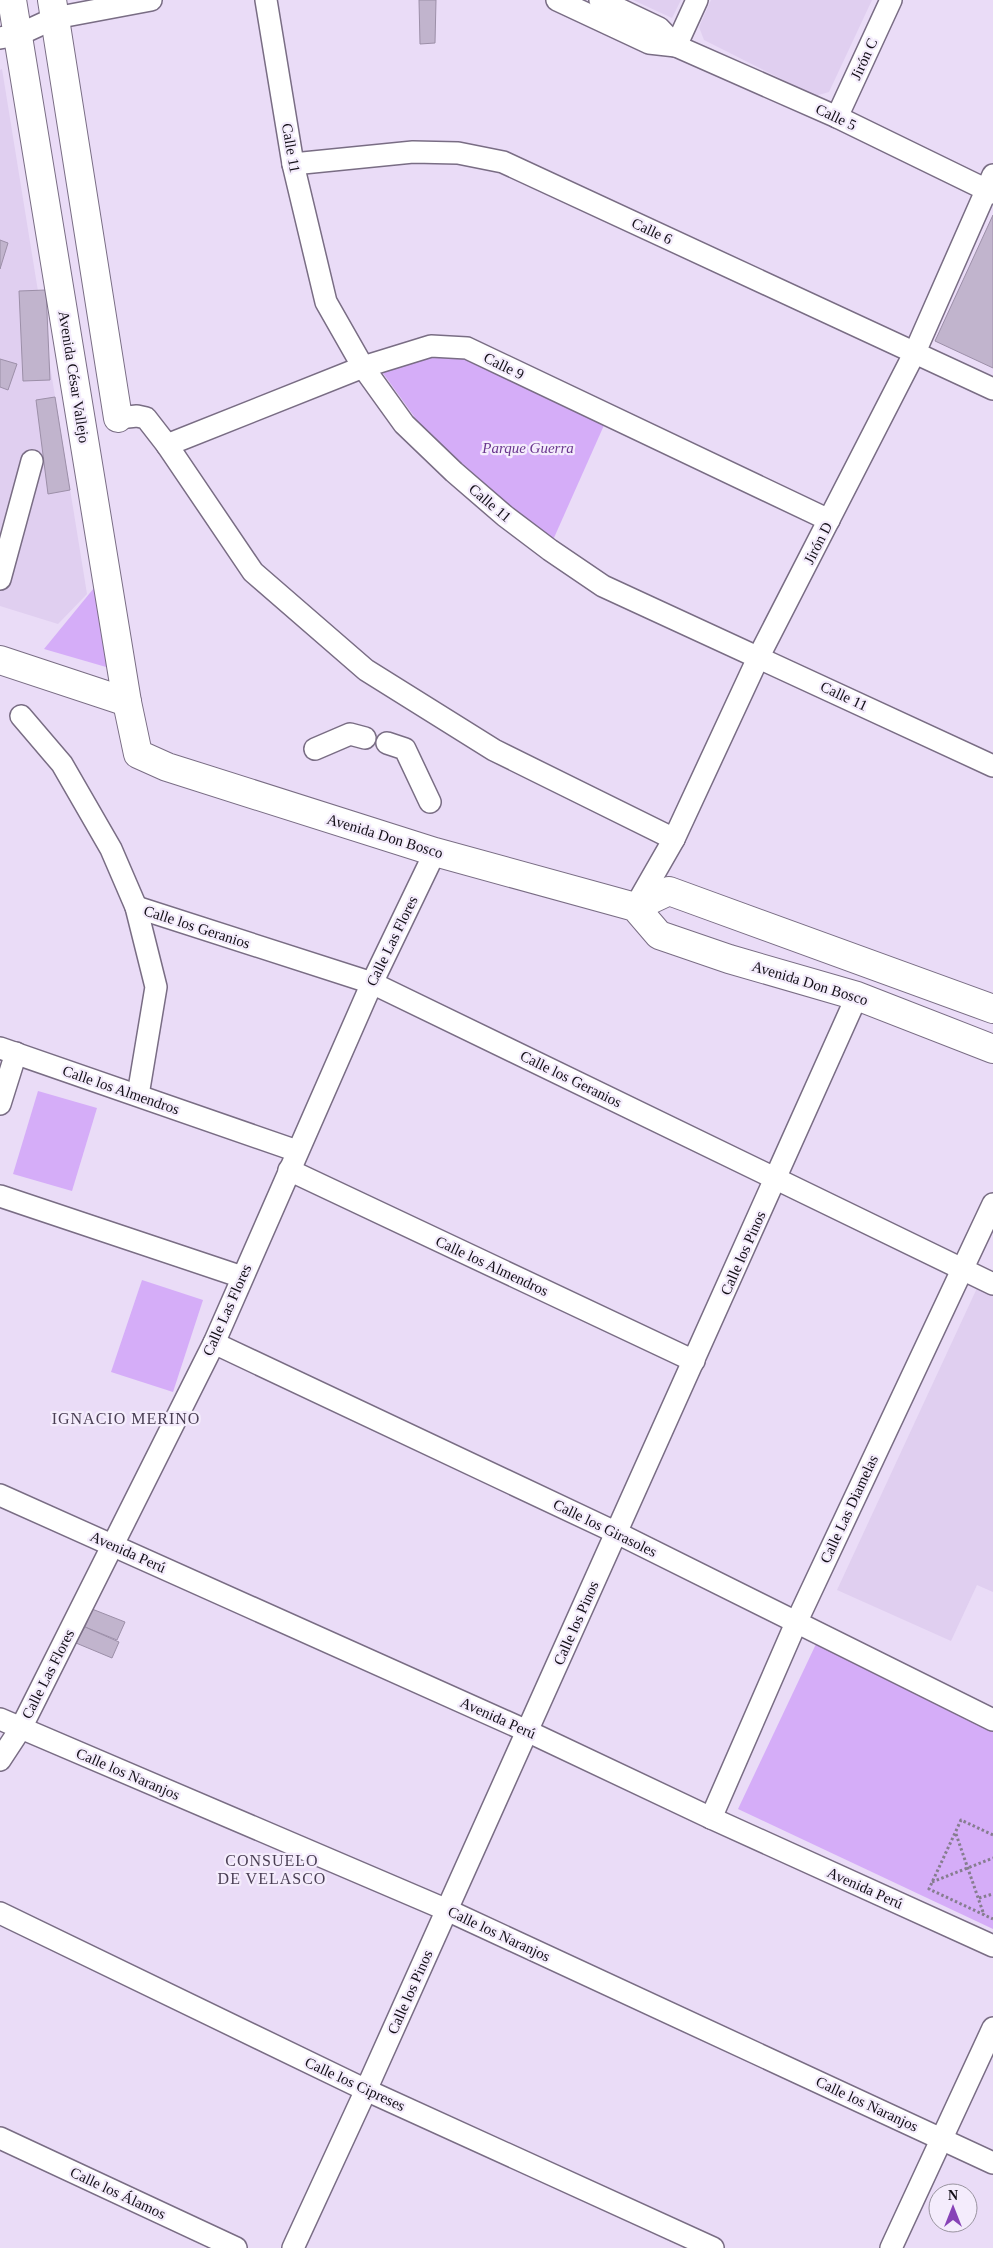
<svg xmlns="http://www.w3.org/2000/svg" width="993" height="2248" font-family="'Times New Roman',serif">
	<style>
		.built { fill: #e0cff0 }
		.green { fill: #d5adf8 }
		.building { fill: #c1b4cd; stroke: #9c8fa8 }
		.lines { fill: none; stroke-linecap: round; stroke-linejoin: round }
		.minor-casing { stroke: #796d84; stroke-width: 24 }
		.major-casing { stroke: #796d84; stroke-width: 30 }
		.path { stroke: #867d8f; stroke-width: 3; stroke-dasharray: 2.5 2.5; stroke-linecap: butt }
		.minor { stroke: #fff; stroke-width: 21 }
		.major { stroke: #fff; stroke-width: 28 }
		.labels { text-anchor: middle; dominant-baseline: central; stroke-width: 4.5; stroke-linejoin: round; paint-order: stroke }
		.street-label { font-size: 15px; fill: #130f17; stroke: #f4ecfc }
		.park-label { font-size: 15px; font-style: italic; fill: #69368d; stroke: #f4ecfc }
		.neighbourhood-label { font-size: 16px; letter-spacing: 1px; fill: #493e53; stroke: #f4ecfc }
	</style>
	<rect width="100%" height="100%" fill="#eadcf7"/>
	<g class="built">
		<path d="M633 0H681L672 18Z"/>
		<path d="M711 0H872L829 92 815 96 704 40 699 27Z"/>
		<path d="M2 69 87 594 58 624 0 606V70Z"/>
		<path d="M978 1286 993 1293V1592L977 1585 951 1641 837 1590Z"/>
	</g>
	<g class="green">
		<path d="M457 348 605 423 553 540 436 447 380 369Z"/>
		<path d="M94 588 103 589 113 669 44 649Z"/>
		<path d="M38 1091 97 1108 72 1191 13 1174Z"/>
		<path d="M142 1280 203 1300 173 1392 111 1372Z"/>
		<path d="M816 1644 993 1727V1929L738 1809Z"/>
	</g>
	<g class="building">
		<path d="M419 0H436L435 43 420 44Z"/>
		<path d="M993 215V368L935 341Z"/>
		<path d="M0 240 8 243 0 269Z"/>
		<path d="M46 290 50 380 23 381 19 291Z"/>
		<path d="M0 359 17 364 8 390 0 387Z"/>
		<path d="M55 397 70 490 48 494 36 400Z"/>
		<path d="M92 1609 125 1622 117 1640 85 1627Z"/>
		<path d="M85 1627 119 1642 112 1658 76 1643Z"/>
	</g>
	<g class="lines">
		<defs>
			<g id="minor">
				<path d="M266 0 293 164 326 302 363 367 404 424 454 472 505 516 550 550 603 586 993 766"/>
				<path d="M557 0 649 43 676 46 837 117 993 193"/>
				<path d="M600 0 659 28 676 46"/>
				<path d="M0 38 18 35 55 18 151 0"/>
				<path d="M676 46 697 0"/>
				<path d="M837 117 891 0"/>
				<path d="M293 164 413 152 458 153 503 162 993 389"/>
				<path d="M118 418 137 416 146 418 167 445 253 572 366 670 494 750 674 839"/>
				<path d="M167 445 363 367 431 346 467 348 829 520"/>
				<path d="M0 579 32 461"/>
				<path d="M21 716 62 764 111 849 136 907 156 987 138 1095"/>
				<path d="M387 743 405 749 430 802"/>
				<path d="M315 749 350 734 365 738"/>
				<path d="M136 907 372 983 993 1284"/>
				<path d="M635 907 674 839 759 656 915 352 993 175"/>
				<path d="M0 1048 297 1151"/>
				<path d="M0 1104 16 1053"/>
				<path d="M289 1170 694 1361"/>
				<path d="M0 1196 242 1277"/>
				<path d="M214 1343 617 1533 993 1720"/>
				<path d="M0 1495 527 1731 711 1818 993 1946"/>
				<path d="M0 1719 447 1910 993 2163"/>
				<path d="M0 1760 21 1728 214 1343 372 983 435 852"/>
				<path d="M711 1818 796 1623 993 1204"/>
				<path d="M0 1913 366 2090 713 2248"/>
				<path d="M0 2138 236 2248"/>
				<path d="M293 2248 366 2090 857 996"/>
				<path d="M891 2248 993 2028"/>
			</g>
			<g id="major">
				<path d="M12 0 127 702 138 754 167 767 435 852 635 907 659 935 729 959 857 996 993 1049"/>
				<path d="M52 0 118 418"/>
				<path d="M0 660 127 702"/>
				<path d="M635 907 669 891 993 1009"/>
			</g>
		</defs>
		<use href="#minor" class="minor-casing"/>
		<use href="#major" class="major-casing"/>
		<g class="path">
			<path d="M956 1834 984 1915"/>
			<path d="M993 1835 961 1820 929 1889 993 1919"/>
			<path d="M932 1882 993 1858"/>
			<path d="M979 1898 993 1894"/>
		</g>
		<use href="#minor" class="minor"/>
		<use href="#major" class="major"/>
	</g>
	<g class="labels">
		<g class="street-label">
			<text transform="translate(864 59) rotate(-65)">Jirón C</text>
			<text transform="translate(836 117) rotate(25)">Calle 5</text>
			<text transform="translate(291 148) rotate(80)">Calle 11</text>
			<text transform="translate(652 231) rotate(25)">Calle 6</text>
			<text transform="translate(504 366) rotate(26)">Calle 9</text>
			<text transform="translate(74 377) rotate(81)">Avenida César Vallejo</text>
			<text transform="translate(490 503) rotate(40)">Calle 11</text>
			<text transform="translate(818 543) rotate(-63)">Jirón D</text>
			<text transform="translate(844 696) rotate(25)">Calle 11</text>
			<text transform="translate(385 836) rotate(17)">Avenida Don Bosco</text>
			<text transform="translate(197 927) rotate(18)">Calle los Geranios</text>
			<text transform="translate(392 941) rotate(-64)">Calle Las Flores</text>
			<text transform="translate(810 983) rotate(17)">Avenida Don Bosco</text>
			<text transform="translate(571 1079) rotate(26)">Calle los Geranios</text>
			<text transform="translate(121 1090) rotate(19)">Calle los Almendros</text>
			<text transform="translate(743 1253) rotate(-66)">Calle los Pinos</text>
			<text transform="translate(492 1266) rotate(25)">Calle los Almendros</text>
			<text transform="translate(227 1310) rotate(-66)">Calle Las Flores</text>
			<text transform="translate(849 1509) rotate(-65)">Calle Las Diamelas</text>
			<text transform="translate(605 1528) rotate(26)">Calle los Girasoles</text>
			<text transform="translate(128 1552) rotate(24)">Avenida Perú</text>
			<text transform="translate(576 1623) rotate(-66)">Calle los Pinos</text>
			<text transform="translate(48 1674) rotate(-63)">Calle Las Flores</text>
			<text transform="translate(498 1718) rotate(24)">Avenida Perú</text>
			<text transform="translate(128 1774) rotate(23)">Calle los Naranjos</text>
			<text transform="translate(865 1888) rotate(24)">Avenida Perú</text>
			<text transform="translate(499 1934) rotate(25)">Calle los Naranjos</text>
			<text transform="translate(410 1992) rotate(-66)">Calle los Pinos</text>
			<text transform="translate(355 2084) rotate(25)">Calle los Cipreses</text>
			<text transform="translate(867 2104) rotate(25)">Calle los Naranjos</text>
			<text transform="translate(118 2193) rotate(25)">Calle los Álamos</text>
		</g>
		<g class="park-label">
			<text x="528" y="448">Parque Guerra</text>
		</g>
		<g class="neighbourhood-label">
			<text x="126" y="1418">IGNACIO MERINO</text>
			<text x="272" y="1860">CONSUELO<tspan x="272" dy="18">DE VELASCO</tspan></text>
		</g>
	</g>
	<g transform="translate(953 2208)"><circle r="24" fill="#f4ecfc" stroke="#9a94a0"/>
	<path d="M0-4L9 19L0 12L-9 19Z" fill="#8743b7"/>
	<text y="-8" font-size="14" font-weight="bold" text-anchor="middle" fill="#130f17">N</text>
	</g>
</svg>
